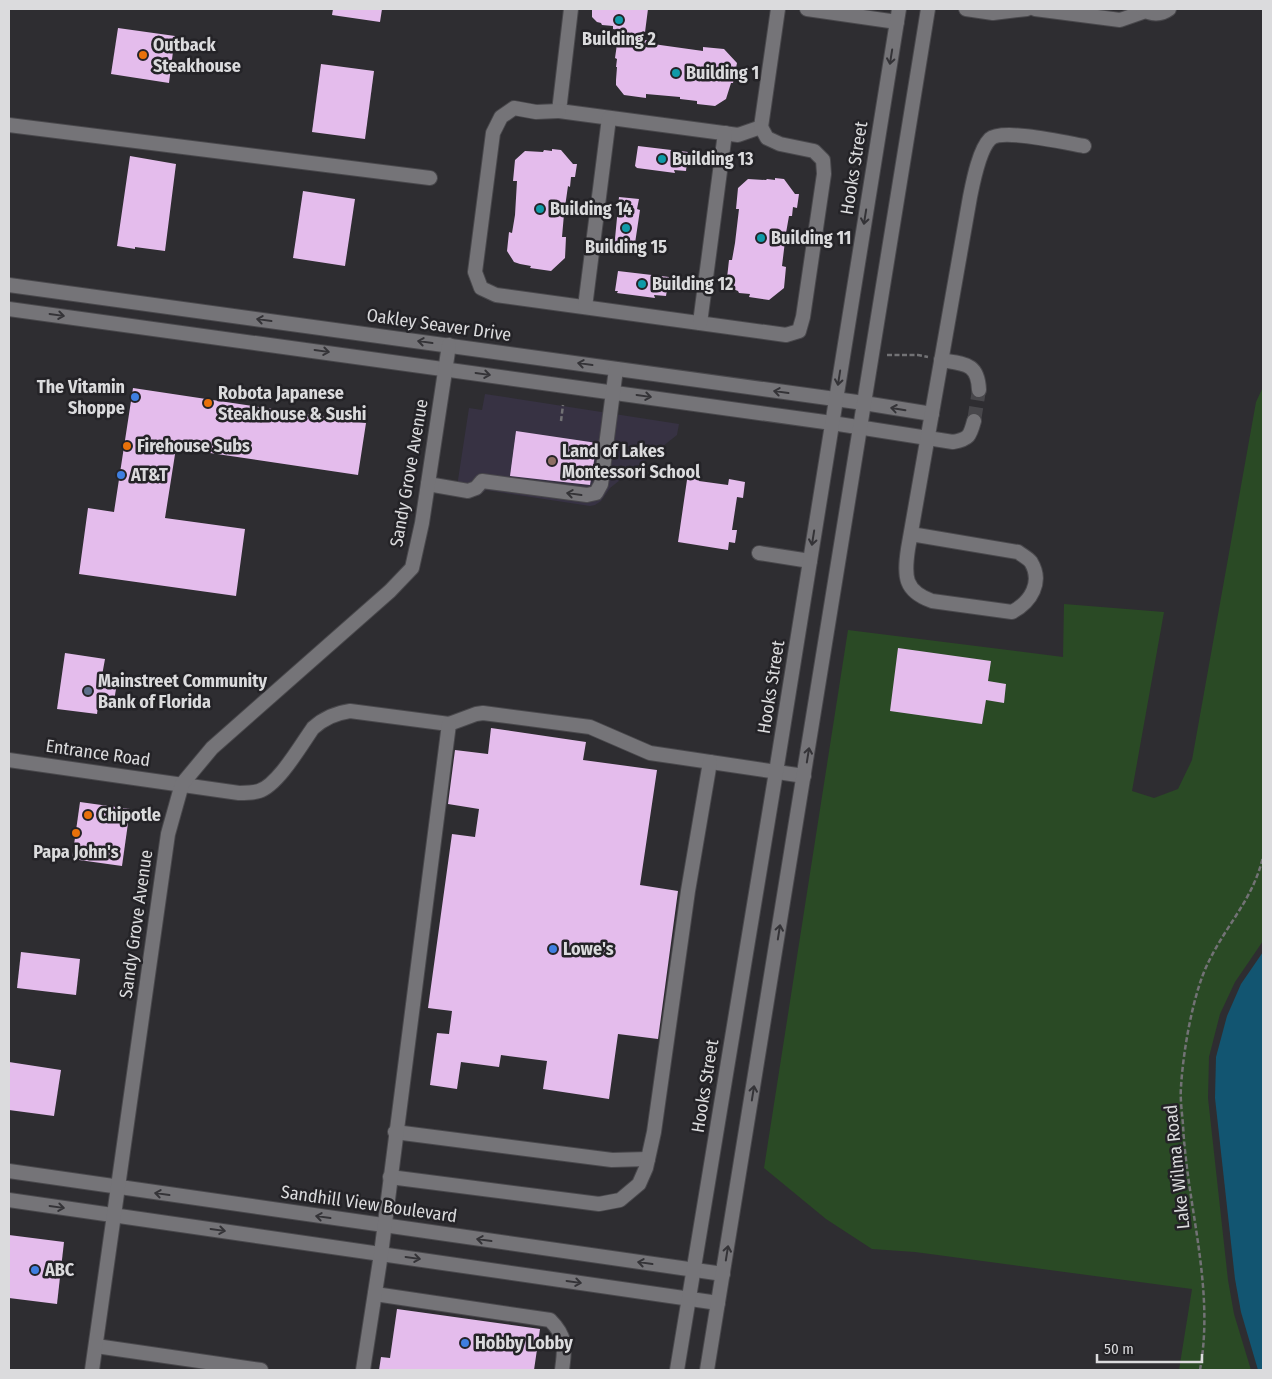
<svg xmlns="http://www.w3.org/2000/svg" width="1272" height="1379" font-family="'Fira Sans Condensed',sans-serif">
	<style>
		.education { fill: #373243 }
		.green { fill: #2a4a25 }
		.water { fill: #125571 }
		.building { fill: #e4bcec }
		.lines { fill: none; stroke-linecap: round; stroke-linejoin: round }
		.minor-tunnel { stroke: #48474b; stroke-width: 14; stroke-dasharray: 14 7; stroke-linecap: butt }
		.minor-casing { stroke: #49484c; stroke-width: 16 }
		.path { stroke: #727275; stroke-width: 2.5; stroke-dasharray: 5 2.5; stroke-linecap: butt }
		.minor { stroke: #757478; stroke-width: 14 }
		.oneway { stroke: #343337 }
		.culture-dot { fill: #0f9aa8; stroke: #242327; stroke-width: 2 }
		.food-dot { fill: #e8710a; stroke: #242327; stroke-width: 2 }
		.shop-dot { fill: #3f7fe0; stroke: #242327; stroke-width: 2 }
		.education-dot { fill: #8d6e63; stroke: #242327; stroke-width: 2 }
		.service-dot { fill: #5c6f8a; stroke: #242327; stroke-width: 2 }
		.labels { text-anchor: middle; dominant-baseline: central; stroke-width: 5; stroke-linejoin: round; paint-order: stroke }
		.poi-label { font-size: 18px; font-weight: bold; fill: #dbdbdd; stroke: #242327; text-anchor: start }
		.street-label { font-size: 18px; fill: #dbdbdd; stroke: #242327 }
	</style>
	<rect width="100%" height="100%" fill="#2e2d31"/>
	<path class="education" d="M485 394 679 424 677 435 610 488 601 501 595 505 590 506 486 490 479 496 456 493 469 408 482 410Z"/>
	<path class="green" d="M1263 387V941L1235 982 1220 1014 1209 1057 1208 1098 1228 1280 1234 1314 1251 1370H1179L1192 1289 915 1252 872 1249 826 1219 764 1168 848 630 1063 657 1064 604 1164 612 1132 791 1154 798 1178 789 1192 760 1256 402Z"/>
	<path class="water" d="M1263 952V1370H1258L1241 1312 1235 1279 1215 1098 1216 1057 1227 1016 1241 984Z"/>
	<g class="building">
		<path d="M333 9H382L380 22 332 15Z"/>
		<path d="M592 9H648L644 40 653 41V44L703 51V47L724 49 737 63 733 83H731L726 99 715 106 697 104V101L680 99V97L646 94V98L624 95 616 85V80L617 67H616L617 59 615 58 619 30 613 29V26L602 25 601 23 597 22 592 17Z"/>
		<path d="M118 28 175 36 169 83 111 74Z"/>
		<path d="M321 64 374 71 365 139 312 132Z"/>
		<path d="M638 146 688 152 686 171 674 170 675 173 637 168 635 166Z"/>
		<path d="M552 149 561 150 573 164H577L575 177H571L570 187 568 186 564 214 562 237H566L565 258 551 271 530 268 531 266 520 264 514 262 507 251 509 232 512 233 515 215 517 181H513L515 160 525 151 543 152 544 150 552 151Z"/>
		<path d="M130 156 176 164 165 251 135 247V249L117 246Z"/>
		<path d="M775 178 784 179 795 194H799L797 208 793 207 792 216H789L786 233 782 266 786 267 784 288 769 300 749 297 750 294 739 293 738 291 733 289 727 278 729 260H732L735 243 739 209H736L738 188 748 179 766 180 767 179 775 180Z"/>
		<path d="M303 191 355 199 345 266 293 258Z"/>
		<path d="M619 197 639 199 637 209 640 210 634 250 614 249Z"/>
		<path d="M618 271 669 277 666 296 654 295 655 298 617 293 618 291H615Z"/>
		<path d="M133 388 366 423 358 475 176 448 165 518 245 529 236 596 79 574 88 508 114 512Z"/>
		<path d="M516 431 597 443 590 485 510 476Z"/>
		<path d="M688 473 700 475 699 481 728 485 729 479 745 482 743 498 737 497 732 530H737L735 543 729 542 728 550 678 542Z"/>
		<path d="M898 648 991 661 988 681 1006 684 1004 703 986 700 982 724 890 711Z"/>
		<path d="M65 653 105 659 101 681 117 683 114 701 99 699 97 714 57 709Z"/>
		<path d="M491 728 586 742 583 760 657 770 640 885 678 891 658 1039 618 1034 609 1099 543 1089 547 1061 501 1055 499 1067 461 1062 457 1089 430 1085 437 1033 449 1034 452 1011 428 1008 452 834 475 837 479 809 448 804 455 750 488 754Z"/>
		<path d="M80 802 130 809 122 866 72 859Z"/>
		<path d="M21 952 80 959 76 995 17 988Z"/>
		<path d="M9 1062 61 1070 54 1116 9 1110Z"/>
		<path d="M9 1235 64 1242 57 1304 9 1298Z"/>
		<path d="M397 1309 540 1329 534 1370H379L381 1357 390 1358Z"/>
	</g>
	<g class="lines">
		<path class="minor-tunnel" d="M974 421 979 390"/>
		<defs>
			<g id="minor">
				<path d="M571 9 559 111 738 135 761 127 778 9"/>
				<path d="M807 9 897 22"/>
				<path d="M966 9 993 13 1027 9"/>
				<path d="M1035 9 1120 20 1146 11"/>
				<path d="M1143 9C1151 15 1161 15 1169 9"/>
				<path d="M559 111 536 112 514 108 501 117 493 133 475 272 481 288 496 295 786 335 799 331 803 317 824 174 823 160 814 151 780 144 767 138 761 127"/>
				<path d="M9 125 430 178"/>
				<path d="M9 285 864 403 932 414"/>
				<path d="M585 307 609 118"/>
				<path d="M9 309 832 423 953 442C969 439 970 436 974 421"/>
				<path d="M700 323 725 133"/>
				<path d="M941 360C965 364 978 363 979 390"/>
				<path d="M428 484 468 491 476 488 482 481 587 495 596 493 601 484 616 369"/>
				<path d="M911 534 1018 552C1022 555 1028 558 1031 562 1043 582 1031 602 1012 612L932 601C904 591 904 576 908 549L970 197C973 182 979 150 990 139 1002 128 1067 143 1084 146"/>
				<path d="M759 553 810 561"/>
				<path d="M9 760 239 793C246 793 253 793 259 791 278 785 301 745 313 728 324 718 335 713 350 711L449 724 476 714 483 713 590 727 650 753 804 776"/>
				<path d="M395 1132 612 1160 648 1159"/>
				<path d="M9 1171 723 1274"/>
				<path d="M390 1177 599 1204 620 1200 639 1184 646 1168 654 1132 688 891 710 762"/>
				<path d="M9 1200 718 1303"/>
				<path d="M375 1294 550 1320C567 1337 565 1347 562 1370"/>
				<path d="M96 1346 261 1370"/>
				<path d="M92 1370 168 834 182 784 212 748 390 591 412 568 422 523 449 345"/>
				<path d="M363 1370 381 1254 449 724"/>
				<path d="M677 1370 776 772 899 9"/>
				<path d="M707 1370 928 9"/>
			</g>
		</defs>
		<use href="#minor" class="minor-casing"/>
		<g class="path">
			<path d="M887 355H918L928 357"/>
			<path d="M561 421 563 405"/>
			<path d="M1200 1370C1215 1288 1187 1206 1183 1125 1182 1112 1180 1099 1181 1087 1183 1052 1193 992 1209 961 1227 924 1253 899 1263 857"/>
		</g>
		<use href="#minor" class="minor"/>
	</g>
	<defs><path id="oneway-shaft" d="M-6 0H5M1.5-3L5.5 0L1.5 3" fill="none" stroke-width="1.6" stroke-linecap="round" stroke-linejoin="round" transform="scale(1.25)"/></defs>
	<g class="oneway">
		<use href="#oneway-shaft" transform="translate(891 57) rotate(99)"/>
		<use href="#oneway-shaft" transform="translate(865 217) rotate(99)"/>
		<use href="#oneway-shaft" transform="translate(57 315) rotate(8)"/>
		<use href="#oneway-shaft" transform="translate(264 320) rotate(-172)"/>
		<use href="#oneway-shaft" transform="translate(425 342) rotate(-172)"/>
		<use href="#oneway-shaft" transform="translate(322 351) rotate(8)"/>
		<use href="#oneway-shaft" transform="translate(585 364) rotate(-172)"/>
		<use href="#oneway-shaft" transform="translate(483 374) rotate(8)"/>
		<use href="#oneway-shaft" transform="translate(839 378) rotate(99)"/>
		<use href="#oneway-shaft" transform="translate(781 392) rotate(-172)"/>
		<use href="#oneway-shaft" transform="translate(644 396) rotate(8)"/>
		<use href="#oneway-shaft" transform="translate(898 409) rotate(-171)"/>
		<use href="#oneway-shaft" transform="translate(574 494) rotate(-172)"/>
		<use href="#oneway-shaft" transform="translate(813 538) rotate(99)"/>
		<use href="#oneway-shaft" transform="translate(808 755) rotate(-81)"/>
		<use href="#oneway-shaft" transform="translate(779 932) rotate(-81)"/>
		<use href="#oneway-shaft" transform="translate(753 1093) rotate(-81)"/>
		<use href="#oneway-shaft" transform="translate(162 1194) rotate(-172)"/>
		<use href="#oneway-shaft" transform="translate(57 1207) rotate(8)"/>
		<use href="#oneway-shaft" transform="translate(323 1217) rotate(-172)"/>
		<use href="#oneway-shaft" transform="translate(218 1230) rotate(8)"/>
		<use href="#oneway-shaft" transform="translate(484 1240) rotate(-172)"/>
		<use href="#oneway-shaft" transform="translate(727 1253) rotate(-81)"/>
		<use href="#oneway-shaft" transform="translate(413 1258) rotate(8)"/>
		<use href="#oneway-shaft" transform="translate(645 1263) rotate(-172)"/>
		<use href="#oneway-shaft" transform="translate(574 1282) rotate(8)"/>
	</g>
	<g class="culture-dot">
		<circle cx="619" cy="20" r="5"/>
		<circle cx="676" cy="73" r="5"/>
		<circle cx="662" cy="159" r="5"/>
		<circle cx="540" cy="209" r="5"/>
		<circle cx="626" cy="228" r="5"/>
		<circle cx="761" cy="238" r="5"/>
		<circle cx="642" cy="284" r="5"/>
	</g>
	<g class="food-dot">
		<circle cx="143" cy="55" r="5"/>
		<circle cx="208" cy="403" r="5"/>
		<circle cx="127" cy="446" r="5"/>
		<circle cx="88" cy="815" r="5"/>
		<circle cx="76" cy="833" r="5"/>
	</g>
	<g class="shop-dot">
		<circle cx="135" cy="397" r="5"/>
		<circle cx="121" cy="475" r="5"/>
		<circle cx="553" cy="949" r="5"/>
		<circle cx="35" cy="1270" r="5"/>
		<circle cx="465" cy="1343" r="5"/>
	</g>
	<circle class="education-dot" cx="552" cy="461" r="5"/>
	<circle class="service-dot" cx="88" cy="691" r="5"/>
	<g class="labels">
		<g class="poi-label">
			<text x="619" y="39" text-anchor="middle">Building 2</text>
			<text x="153" y="45">Outback<tspan x="153" dy="21">Steakhouse</tspan></text>
			<text x="686" y="73">Building 1</text>
			<text x="672" y="159">Building 13</text>
			<text x="550" y="209">Building 14</text>
			<text x="771" y="238">Building 11</text>
			<text x="626" y="247" text-anchor="middle">Building 15</text>
			<text x="652" y="284">Building 12</text>
			<text x="125" y="387" text-anchor="end">The Vitamin<tspan x="125" dy="21">Shoppe</tspan></text>
			<text x="218" y="393">Robota Japanese<tspan x="218" dy="21">Steakhouse &amp; Sushi</tspan></text>
			<text x="137" y="446">Firehouse Subs</text>
			<text x="562" y="451">Land of Lakes<tspan x="562" dy="21">Montessori School</tspan></text>
			<text x="131" y="475">AT&amp;T</text>
			<text x="98" y="681">Mainstreet Community<tspan x="98" dy="21">Bank of Florida</tspan></text>
			<text x="98" y="815">Chipotle</text>
			<text x="76" y="852" text-anchor="middle">Papa John's</text>
			<text x="563" y="949">Lowe's</text>
			<text x="45" y="1270">ABC</text>
			<text x="475" y="1343">Hobby Lobby</text>
		</g>
		<g class="street-label">
			<text transform="translate(854 168) rotate(-81)">Hooks Street</text>
			<text transform="translate(439 325) rotate(8)">Oakley Seaver Drive</text>
			<text transform="translate(409 473) rotate(-80)">Sandy Grove Avenue</text>
			<text transform="translate(771 687) rotate(-81)">Hooks Street</text>
			<text transform="translate(98 753) rotate(8)">Entrance Road</text>
			<text transform="translate(136 924) rotate(-82)">Sandy Grove Avenue</text>
			<text transform="translate(705 1086) rotate(-81)">Hooks Street</text>
			<text transform="translate(1177 1167) rotate(-96)">Lake Wilma Road</text>
			<text transform="translate(369 1204) rotate(8)">Sandhill View Boulevard</text>
		</g>
	</g>
	<rect width="1272" height="1379" fill="none" stroke="#dbdbdd" stroke-width="20"/>
	<path d="M1097 1354v8h105v-8" fill="none" stroke="#dbdbdd" stroke-width="2.5"/>
	<text x="1104" y="1354" font-size="15" fill="#dbdbdd" stroke="#242327" stroke-width="4" paint-order="stroke">50 m</text>
</svg>
